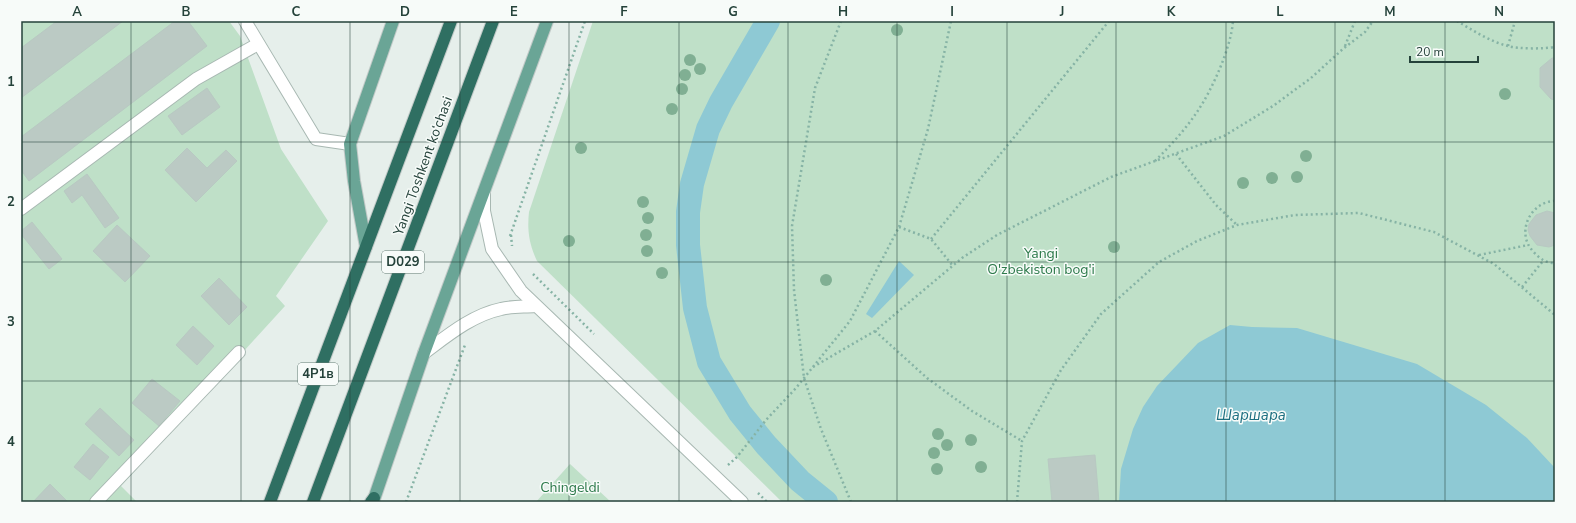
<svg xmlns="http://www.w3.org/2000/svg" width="1576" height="523" font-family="'Nunito Sans',sans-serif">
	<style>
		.green { fill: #bfe0c8 }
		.water { fill: #8ec9d4 }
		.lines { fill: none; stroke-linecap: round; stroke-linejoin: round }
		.canal { stroke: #8ec9d4; stroke-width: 24 }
		.building { fill: #bbcac4; stroke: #b8c9c2 }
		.minor-casing { stroke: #a8b8b2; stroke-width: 14 }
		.major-casing { stroke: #c2cac8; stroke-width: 14 }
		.highway-casing { stroke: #c2cac8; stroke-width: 14 }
		.path { stroke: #86b3a5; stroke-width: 2.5; stroke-dasharray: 2 3; stroke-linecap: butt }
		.minor { stroke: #fff; stroke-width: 12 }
		.major { stroke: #6aa596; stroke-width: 12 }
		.highway { stroke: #2f6f62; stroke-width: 12 }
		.tree { fill: #80af93 }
		.grid { fill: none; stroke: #24423a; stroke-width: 1; stroke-opacity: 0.55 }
		.labels { text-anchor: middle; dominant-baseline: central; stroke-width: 3; stroke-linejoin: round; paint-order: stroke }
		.shield { fill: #f7fbf9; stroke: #637a73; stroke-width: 1 }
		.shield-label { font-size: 13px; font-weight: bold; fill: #24423a }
		.street-label { font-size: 14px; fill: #24423a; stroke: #f7fbf9 }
		.park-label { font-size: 14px; fill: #2d7a4b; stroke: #f7fbf9 }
		.water-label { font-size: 15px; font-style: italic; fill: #1c6f80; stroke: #f7fbf9 }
		.neatline { fill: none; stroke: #24423a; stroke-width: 1.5 }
		.grid-label { font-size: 13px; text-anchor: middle; font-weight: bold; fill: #24423a }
	</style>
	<rect width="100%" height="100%" fill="#e6efeb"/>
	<g class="green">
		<path d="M21 21H229L240 36 281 149 328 221 276 296 285 306 121 486 137 502H21Z"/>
		<path d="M593 21H1555V502H782L537 261C529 244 527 230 529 212Z"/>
		<path d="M570 464 611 502H536Z"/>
	</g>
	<g class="water">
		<path d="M899 261 914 275 872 318 866 314Z"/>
		<path d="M1230 325 1252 327 1297 328 1417 364 1486 405 1527 438 1555 468V502H1119L1121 469 1133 429 1143 407 1157 386 1198 343Z"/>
	</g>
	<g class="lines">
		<path class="canal" d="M768 21 721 102 708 129 692 184 688 212V245L695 308 709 362 740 413 766 445 800 481 826 502"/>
	</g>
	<g class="building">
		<path d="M57 21H123L21 98V48Z"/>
		<path d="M175 21H188L207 46 29 181 21 170V137Z"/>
		<path d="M1552 58H1555V100L1551 99 1540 87V68Z"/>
		<path d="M207 88 220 107 182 135 168 116Z"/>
		<path d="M187 148 207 168 226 150 237 161 196 202 165 170Z"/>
		<path d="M87 174 119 218 105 228 82 195 72 203 64 191Z"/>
		<path d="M1547 211 1555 213V245L1549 247 1537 245 1530 236 1528 230 1529 224 1536 215Z"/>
		<path d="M32 222 62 259 49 269 21 234V231Z"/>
		<path d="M117 225 150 256 125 282 93 251Z"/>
		<path d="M219 278 247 307 229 325 201 296Z"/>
		<path d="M193 326 214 346 197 365 176 345Z"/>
		<path d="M152 379 180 401 159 426 132 403Z"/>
		<path d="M100 408 134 440 119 456 85 424Z"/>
		<path d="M93 444 109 457 90 480 74 467Z"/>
		<path d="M1095 455 1099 502H1052L1048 459Z"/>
		<path d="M50 484 68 502H33Z"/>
	</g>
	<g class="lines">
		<defs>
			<g id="minor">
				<path d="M245 21 316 139 350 144"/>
				<path d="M484 193V211L492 249 521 291 742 502"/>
				<path d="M21 209 196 79 258 44"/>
				<path d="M424 353C447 336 472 315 501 309 512 306 524 307 535 306"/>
				<path d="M96 502 239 352"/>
			</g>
			<g id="major">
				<path d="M366 247 354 181 350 144 393 21"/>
				<path d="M373 502 424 353 547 21"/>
			</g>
			<g id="highway">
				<path d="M270 502 451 21"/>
				<path d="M313 502 493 21"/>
				<path d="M371 502 374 498"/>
			</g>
		</defs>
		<use href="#minor" class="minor-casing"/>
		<use href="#major" class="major-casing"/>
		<use href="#highway" class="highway-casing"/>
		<g class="path">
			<path d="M841 21 815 88 792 226 794 290 804 378 821 429 851 502"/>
			<path d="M1457 21C1472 30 1491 42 1508 46 1518 49 1544 49 1555 47"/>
			<path d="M1345 46 1355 21"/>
			<path d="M1508 46 1515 21"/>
			<path d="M1176 154 1216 205 1237 225"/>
			<path d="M1155 161C1170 146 1185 130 1197 112 1212 90 1231 48 1233 21"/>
			<path d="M1555 201C1534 201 1519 225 1528 244 1530 249 1538 257 1543 260 1546 262 1551 263 1555 263"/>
			<path d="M899 227 931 239 953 266"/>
			<path d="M511 235 512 246"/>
			<path d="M510 236 585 21"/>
			<path d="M931 239 1109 21"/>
			<path d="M1479 255 1528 245"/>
			<path d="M533 274 594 334"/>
			<path d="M1522 287 1543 261"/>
			<path d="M875 331 927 378 972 411 1022 441"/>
			<path d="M813 367 875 331 962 258 997 235 1111 177 1224 136 1273 106 1311 78 1344 48 1365 32 1373 21"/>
			<path d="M728 465 737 457 766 420 796 388 850 321 899 227 928 129 951 21"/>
			<path d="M758 493 767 502"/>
			<path d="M406 502 465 345"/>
			<path d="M1017 502 1022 441 1061 370 1101 314 1159 262 1197 241 1237 225 1295 215 1359 213 1434 232 1494 264 1555 315"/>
		</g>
		<use href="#minor" class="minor"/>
		<use href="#major" class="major"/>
		<use href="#highway" class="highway"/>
	</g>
	<g class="tree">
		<circle cx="897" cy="30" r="6"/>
		<circle cx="690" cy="60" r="6"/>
		<circle cx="700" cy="69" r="6"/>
		<circle cx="685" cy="75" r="6"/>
		<circle cx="682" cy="89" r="6"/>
		<circle cx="1505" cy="94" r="6"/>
		<circle cx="672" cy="109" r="6"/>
		<circle cx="581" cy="148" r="6"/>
		<circle cx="1306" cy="156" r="6"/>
		<circle cx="1297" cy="177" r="6"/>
		<circle cx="1272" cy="178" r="6"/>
		<circle cx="1243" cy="183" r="6"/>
		<circle cx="643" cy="202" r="6"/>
		<circle cx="648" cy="218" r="6"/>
		<circle cx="646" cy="235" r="6"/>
		<circle cx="569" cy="241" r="6"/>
		<circle cx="1114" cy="247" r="6"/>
		<circle cx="647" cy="251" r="6"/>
		<circle cx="662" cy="273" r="6"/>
		<circle cx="826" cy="280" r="6"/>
		<circle cx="938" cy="434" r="6"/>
		<circle cx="971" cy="440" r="6"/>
		<circle cx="947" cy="445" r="6"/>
		<circle cx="934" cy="453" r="6"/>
		<circle cx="981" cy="467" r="6"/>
		<circle cx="937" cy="469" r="6"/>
	</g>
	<path class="grid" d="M131 21V502M241 21V502M350 21V502M460 21V502M569 21V502M679 21V502M788 21V502M897 21V502M1007 21V502M1116 21V502M1226 21V502M1335 21V502M1445 21V502M21 142H1555M21 262H1555M21 381H1555"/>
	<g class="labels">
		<g class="shield">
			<rect x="382" y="251" width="42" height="22" rx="3"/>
			<rect x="298" y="363" width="40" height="22" rx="3"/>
		</g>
		<g class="shield-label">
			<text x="403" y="262">D029</text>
			<text x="318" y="374">4Р1в</text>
		</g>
		<g class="street-label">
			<text transform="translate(423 166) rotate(-70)">Yangi Toshkent ko‘chasi</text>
		</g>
		<g class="park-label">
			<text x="1041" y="253">Yangi<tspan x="1041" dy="16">O'zbekiston bog'i</tspan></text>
			<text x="570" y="487">Chingeldi</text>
		</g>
		<g class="water-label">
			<text x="1251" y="415">Шаршара</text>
		</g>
	</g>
	<rect width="1576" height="523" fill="none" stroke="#f7fbf9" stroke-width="44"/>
	<path d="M1410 56v6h68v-6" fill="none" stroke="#24423a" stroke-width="2"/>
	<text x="1416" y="56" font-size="12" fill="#24423a" stroke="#f7fbf9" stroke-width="3" paint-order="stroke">20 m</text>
	<rect x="22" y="22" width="1532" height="479" class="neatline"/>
	<g class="grid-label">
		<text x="77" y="16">A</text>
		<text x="186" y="16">B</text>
		<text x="296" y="16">C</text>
		<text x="405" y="16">D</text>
		<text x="514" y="16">E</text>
		<text x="624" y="16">F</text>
		<text x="733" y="16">G</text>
		<text x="843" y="16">H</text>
		<text x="952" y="16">I</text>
		<text x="1062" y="16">J</text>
		<text x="1171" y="16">K</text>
		<text x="1280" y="16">L</text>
		<text x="1390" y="16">M</text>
		<text x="1499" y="16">N</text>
		<text x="11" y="86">1</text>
		<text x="11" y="206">2</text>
		<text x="11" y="326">3</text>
		<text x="11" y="446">4</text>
	</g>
</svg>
